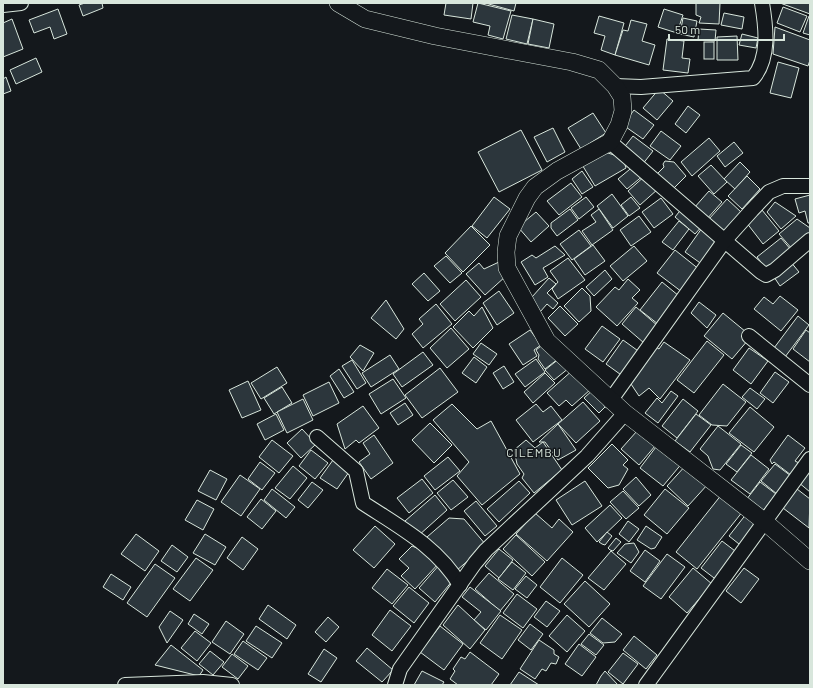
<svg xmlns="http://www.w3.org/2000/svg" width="813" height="688" font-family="Barlow,sans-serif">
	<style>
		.building { fill: #2c363c; stroke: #d8e6dc }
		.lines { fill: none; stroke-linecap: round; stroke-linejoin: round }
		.minor-casing { stroke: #d8e6dc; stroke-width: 16 }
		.tertiary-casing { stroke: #d8e6dc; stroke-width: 18 }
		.minor { stroke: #14181c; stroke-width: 14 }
		.tertiary { stroke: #14181c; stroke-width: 17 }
		.labels { text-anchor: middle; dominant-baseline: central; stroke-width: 3; stroke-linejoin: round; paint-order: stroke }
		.quarter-label { font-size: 12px; letter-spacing: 1px; fill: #d8e6dc; stroke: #14181c }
	</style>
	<rect width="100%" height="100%" fill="#14181c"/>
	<g class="building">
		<path d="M85 3H102L103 8 83 16 79 5Z"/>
		<path d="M446 3H473L471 19 444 15Z"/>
		<path d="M478 3 511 11 503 39 488 35 490 26 473 22Z"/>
		<path d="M485 3H516L514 11Z"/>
		<path d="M696 3H720L719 24 699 23 701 17 696 15Z"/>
		<path d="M780 3H810V14Z"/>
		<path d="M783 7 807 16 800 32 777 23Z"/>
		<path d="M58 9 67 34 54 39 50 27 34 33 29 20Z"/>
		<path d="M664 9 683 15 677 33 658 27Z"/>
		<path d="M724 13 744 17 742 29 721 25Z"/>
		<path d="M512 15 533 19 527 44 506 39Z"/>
		<path d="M599 16 624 23 615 55 601 50 605 36 594 33Z"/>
		<path d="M809 16H810V35L803 33Z"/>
		<path d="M683 18 697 21 694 37 680 34Z"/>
		<path d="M12 19 23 49 3 57V23Z"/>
		<path d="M533 19 554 24 549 48 528 44Z"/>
		<path d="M631 20 647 24 642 41 655 45 649 65 615 55 623 30 628 31Z"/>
		<path d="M775 27 810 40V60L808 66 773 54Z"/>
		<path d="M699 29 716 30 715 41 698 40Z"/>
		<path d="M742 34 758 38 756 48 739 45Z"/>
		<path d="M737 36 738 60H717V37Z"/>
		<path d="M667 39 684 41 682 58 690 59 688 73 663 70Z"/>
		<rect x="704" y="42" width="10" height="17"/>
		<path d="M36 58 42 72 16 84 10 70Z"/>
		<path d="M778 62 799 68 791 98 770 93Z"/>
		<path d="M6 77 11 91 3 94V79Z"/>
		<path d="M659 89 673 101 657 120 643 108Z"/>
		<path d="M688 106 700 115 686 133 675 124Z"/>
		<path d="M634 110 654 125 643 139 623 125Z"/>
		<path d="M593 113 606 133 581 149 568 128Z"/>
		<path d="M553 128 565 152 547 162 534 137Z"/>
		<path d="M521 130 542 170 499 192 478 152Z"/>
		<path d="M661 131 681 146 670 160 650 146Z"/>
		<path d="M633 136 653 151 642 165 622 150Z"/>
		<path d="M709 138 720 151 692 176 681 162Z"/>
		<path d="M734 142 743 153 725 167 717 156Z"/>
		<path d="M602 151 623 158 626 168 595 186 581 163Z"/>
		<path d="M665 161 674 162 686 176 671 191 656 175 664 167 663 164Z"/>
		<path d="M740 162 750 172 735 189 724 179Z"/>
		<path d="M635 165 644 175 627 189 618 179Z"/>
		<path d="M711 165 727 182 714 194 698 176Z"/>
		<path d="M582 171 593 187 582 194 572 179Z"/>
		<path d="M646 175 658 189 640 205 628 191Z"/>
		<path d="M747 176 760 189 742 209 728 196Z"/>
		<path d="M571 183 582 197 559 215 547 201Z"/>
		<path d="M709 191 722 202 706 220 694 208Z"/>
		<path d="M612 194 628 216 613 228 597 206Z"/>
		<path d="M810 195V223H808L805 211 799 213 795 199Z"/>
		<path d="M494 197 510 209 487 238 472 226Z"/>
		<path d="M586 197 594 207 579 219 571 208Z"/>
		<path d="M631 197 640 208 629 216 621 205Z"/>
		<path d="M661 198 673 214 654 228 642 212Z"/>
		<path d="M727 199 741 212 723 232 709 219Z"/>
		<path d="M775 202 796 216 781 229 767 212Z"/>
		<path d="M683 207 704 224 695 234 675 217Z"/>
		<path d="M570 209 578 220 557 236 551 228V223Z"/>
		<path d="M599 209 613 230 592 245 582 231 596 222 591 215Z"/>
		<path d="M762 210 779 231 763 244 746 222Z"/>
		<path d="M536 212 549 226 531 242 518 227Z"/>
		<path d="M639 216 651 232 631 246 620 230Z"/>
		<path d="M797 219 810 228V236L793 250 779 234Z"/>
		<path d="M679 221 689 229 673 250 662 242Z"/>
		<path d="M471 226 490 245 463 272 445 253Z"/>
		<path d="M702 228 720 242 703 265 685 252Z"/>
		<path d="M579 230 591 246 572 260 560 244Z"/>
		<path d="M781 238 792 251 767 270 757 257Z"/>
		<path d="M593 245 605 261 585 275 574 259Z"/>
		<path d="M555 246 565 255 543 268 548 277 535 285 521 262 532 255 536 258Z"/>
		<path d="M634 246 647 261 623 281 610 266Z"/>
		<path d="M675 250 700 270 682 292 657 273Z"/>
		<path d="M446 256 462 273 450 283 434 266Z"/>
		<path d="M568 258 585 280 558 299 552 289 558 282 550 271Z"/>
		<path d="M790 261 799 272 780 286 772 274Z"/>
		<path d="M499 262 506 276 485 295 466 274 479 263 484 269Z"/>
		<path d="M605 270 612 279 594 296 586 287Z"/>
		<path d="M424 273 440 291 428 301 412 284Z"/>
		<path d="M549 278 556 284 547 293 558 303 553 309 547 304 540 312 532 297Z"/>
		<path d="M628 279 640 290 632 298 638 303 617 326 596 307 615 287 619 290Z"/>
		<path d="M466 280 481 297 455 321 440 304Z"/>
		<path d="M662 282 679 296 658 324 640 310Z"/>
		<path d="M582 288 590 296 591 311 579 322 564 306Z"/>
		<path d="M499 291 514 313 497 325 483 303Z"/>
		<path d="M780 296 798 310 781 331 754 309 764 297 773 304Z"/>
		<path d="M386 300 404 329 396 339 371 318Z"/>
		<path d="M699 302 716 315 707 328 691 313Z"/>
		<path d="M436 304 452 324 423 348 412 334 423 324 419 319Z"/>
		<path d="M560 306 578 324 565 336 548 318Z"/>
		<path d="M482 307 493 328 473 348 453 327 469 311 474 316Z"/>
		<path d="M636 307 658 326 644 343 622 324Z"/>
		<path d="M723 313 746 332 748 340 732 359 704 336Z"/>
		<path d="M798 316 809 325 785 357 774 348Z"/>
		<path d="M602 326 620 339 603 362 585 349Z"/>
		<path d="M451 328 469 349 447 368 430 348Z"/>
		<path d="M530 330 541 345 534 350 537 356 523 365 509 344Z"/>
		<path d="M806 330 810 333V362L793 349Z"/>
		<path d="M623 340 641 353 624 377 606 364Z"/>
		<path d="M707 341 724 355 694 393 677 380Z"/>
		<path d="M546 342 558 359 545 369 538 359 539 355 536 350Z"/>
		<path d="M664 342 690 360 660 399 649 388 639 396 629 381 656 347 659 349Z"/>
		<path d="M481 343 497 354 489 365 473 354Z"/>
		<path d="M360 345 374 353 363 371 350 357Z"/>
		<path d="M749 348 768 361 751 384 733 370Z"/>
		<path d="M423 352 433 365 402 387 393 374Z"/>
		<path d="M390 355 399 369 371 387 362 373Z"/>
		<path d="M474 357 487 367 476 383 462 373Z"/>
		<path d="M560 358 569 368 554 380 545 370Z"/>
		<path d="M536 359 545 372 525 387 515 374Z"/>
		<path d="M352 360 366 383 357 389 342 366Z"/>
		<path d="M504 366 514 382 503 389 493 373Z"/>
		<path d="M277 367 287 383 261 399 251 383Z"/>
		<path d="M440 368 458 392 422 418 405 395Z"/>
		<path d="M339 369 354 392 344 398 330 376Z"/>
		<path d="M574 369 591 389 572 406 566 400 559 406 547 393Z"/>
		<path d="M775 372 789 382 773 403 760 393Z"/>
		<path d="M545 373 555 383 533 403 524 392Z"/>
		<path d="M393 379 406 398 381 414 369 394Z"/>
		<path d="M248 381 261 410 242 418 229 390Z"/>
		<path d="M329 382 339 403 313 416 303 395Z"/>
		<path d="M723 384 746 402 727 426 712 425 699 415Z"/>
		<path d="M282 387 292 403 274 414 264 398Z"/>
		<path d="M595 388 609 403 599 413 584 398Z"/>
		<path d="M750 388 765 399 757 409 742 397Z"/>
		<path d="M671 391 678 396 658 423 645 413 657 398 662 403Z"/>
		<path d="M303 399 313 420 287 433 277 412Z"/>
		<path d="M683 399 698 411 677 438 662 426Z"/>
		<path d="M583 402 600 421 576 443 558 424Z"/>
		<path d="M405 403 413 415 398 425 390 413Z"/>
		<path d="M452 404 477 429 491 421 520 474 482 505 457 476 469 462 433 420Z"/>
		<path d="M536 404 543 412 551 406 562 420 533 442 516 420Z"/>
		<path d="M363 406 379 428 359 443 356 440 345 449 337 424Z"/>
		<path d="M750 407 774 427 754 452 729 433Z"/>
		<path d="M276 414 284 430 265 440 257 424Z"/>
		<path d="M696 414 711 425 690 452 675 441Z"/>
		<path d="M430 423 452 445 434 463 412 440Z"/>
		<path d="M558 424 576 450 558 460 545 442H539Z"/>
		<path d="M718 426 741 444 720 470 713 469 708 456 700 449Z"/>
		<path d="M302 429 316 444 301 458 287 443Z"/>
		<path d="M637 431 655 446 639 465 621 449Z"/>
		<path d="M374 435 393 463 371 479 359 462 370 454 363 443Z"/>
		<path d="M788 435 805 448 795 461 799 463 791 475 774 462 772 464 770 460Z"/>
		<path d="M272 440 293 456 279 473 259 457Z"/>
		<path d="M526 440 535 448 543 442 562 470 534 493 522 478 524 474 517 464 514 450Z"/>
		<path d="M659 443 683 462 663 486 640 468Z"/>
		<path d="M612 444 628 460 623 465 628 469 619 485 608 488 588 468Z"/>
		<path d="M741 445 752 453 737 472 726 464Z"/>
		<path d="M311 450 328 463 315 479 299 466Z"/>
		<path d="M751 455 769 469 750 494 731 480Z"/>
		<path d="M448 457 460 471 435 490 424 476Z"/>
		<path d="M333 460 349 472 337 489 320 478Z"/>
		<path d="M260 462 275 473 262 490 248 479Z"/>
		<path d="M687 464 708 484 688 506 667 486Z"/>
		<path d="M775 464 791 476 777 494 761 481Z"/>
		<path d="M293 466 307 478 290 499 275 488Z"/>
		<path d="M810 467V492L798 482Z"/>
		<path d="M210 470 227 479 216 500 198 491Z"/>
		<path d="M240 475 260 489 241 516 221 502Z"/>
		<path d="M636 477 651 495 639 506 623 489Z"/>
		<path d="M422 479 433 493 409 513 397 498Z"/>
		<path d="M453 480 468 497 451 510 437 493Z"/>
		<path d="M519 481 530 493 499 522 487 509Z"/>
		<path d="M585 481 602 506 572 525 556 500Z"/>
		<path d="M312 482 323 490 308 508 298 500Z"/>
		<path d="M760 482 776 494 762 512 746 500Z"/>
		<path d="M272 489 295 507 286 518 264 500Z"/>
		<path d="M665 489 689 508 667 534 644 515Z"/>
		<path d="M797 489 810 499 809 528 783 508Z"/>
		<path d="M623 491 639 508 626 519 610 502Z"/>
		<path d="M722 494 743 511 697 569 676 552Z"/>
		<path d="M435 495 447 510 418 536 405 521Z"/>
		<path d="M261 499 276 511 262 529 247 517Z"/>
		<path d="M197 500 214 509 203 530 185 520Z"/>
		<path d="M476 501 497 526 485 536 464 511Z"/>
		<path d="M610 505 622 518 597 542 585 528Z"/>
		<path d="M535 513 552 528 559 519 573 532 547 561 516 534Z"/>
		<path d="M747 513 762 524 744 548 729 536Z"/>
		<path d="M449 518 464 519 486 545 456 571 427 537Z"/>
		<path d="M628 521 639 529 629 542 619 534Z"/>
		<path d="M375 526 395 544 374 568 353 550Z"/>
		<path d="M646 526 662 537 655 548 651 549 637 540Z"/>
		<path d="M607 532 612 536 605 545 602 544 599 542Z"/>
		<path d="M136 534 159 551 145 571 121 554Z"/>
		<path d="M205 534 226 547 215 565 193 553Z"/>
		<path d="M516 535 545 562 532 576 503 549Z"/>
		<path d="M242 537 258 549 243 570 227 558Z"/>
		<path d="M616 538 621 542 613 551 610 550 608 548Z"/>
		<path d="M722 541 739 554 718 581 701 568Z"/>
		<path d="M634 543 639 552 631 563 617 553 625 544Z"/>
		<path d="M172 545 188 557 177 572 161 561Z"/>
		<path d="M412 546 426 552 439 563 415 589 401 576 409 568 399 559Z"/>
		<path d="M499 549 513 560 499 578 485 566Z"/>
		<path d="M645 550 660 561 645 582 630 571Z"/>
		<path d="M611 551 626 564 604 590 588 578Z"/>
		<path d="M667 554 685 567 661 599 643 586Z"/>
		<path d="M196 558 213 570 190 601 173 589Z"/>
		<path d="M562 558 583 575 560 603 540 587Z"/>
		<path d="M512 562 526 573 513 590 498 579Z"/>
		<path d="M155 564 175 578 147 617 127 603Z"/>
		<path d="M440 564 453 580 435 602 419 588Z"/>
		<path d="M693 568 712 584 687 613 669 597Z"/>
		<path d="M744 568 759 579 741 603 726 591Z"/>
		<path d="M387 569 408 585 392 604 372 588Z"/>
		<path d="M489 573 514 594 500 611 475 589Z"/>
		<path d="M111 574 131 587 123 600 103 587Z"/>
		<path d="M526 576 537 585 527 598 515 589Z"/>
		<path d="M585 581 610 604 589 627 564 604Z"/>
		<path d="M409 587 429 603 414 623 393 606Z"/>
		<path d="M470 587 501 611 486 630 474 620 481 612 462 597Z"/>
		<path d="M517 594 537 609 523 628 503 613Z"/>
		<path d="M546 601 560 611 547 627 534 617Z"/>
		<path d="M268 605 296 625 287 639 259 619Z"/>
		<path d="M458 605 485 630 470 649 443 625Z"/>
		<path d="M390 610 411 626 392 651 372 635Z"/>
		<path d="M170 611 183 620 167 643 159 627Z"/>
		<path d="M194 614 209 624 202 634 188 624Z"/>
		<path d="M500 615 522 630 502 659 480 643Z"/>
		<path d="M567 615 585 631 567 652 549 636Z"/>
		<path d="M328 617 339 627 326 642 315 632Z"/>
		<path d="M602 618 622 634 615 642 603 643 590 633Z"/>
		<path d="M226 621 244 634 230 654 212 642Z"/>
		<path d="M530 624 543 634 531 650 518 640Z"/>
		<path d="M256 626 282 643 272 658 246 641Z"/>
		<path d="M440 626 463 644 444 670 420 652Z"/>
		<path d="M195 631 211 643 197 661 181 648Z"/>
		<path d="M589 634 604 645 596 655 581 644Z"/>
		<path d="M634 636 657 655 646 669 623 650Z"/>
		<path d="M539 640 554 650V654L559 657 556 664 551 663 546 671 542 669 535 679 520 669Z"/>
		<path d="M243 641 267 658 258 670 234 654Z"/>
		<path d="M579 644 596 657 582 676 565 664Z"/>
		<path d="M171 645 203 670 199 676 155 665Z"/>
		<path d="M367 648 393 670 382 682 356 661Z"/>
		<path d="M324 649 337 658 321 682 308 674Z"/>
		<path d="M210 651 224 662 213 675 199 664Z"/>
		<path d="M470 652 499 674 491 685H458L450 679 455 671 453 669 461 657 465 659Z"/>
		<path d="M623 653 638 664 623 684 608 672Z"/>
		<path d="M232 654 248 666 238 679 222 667Z"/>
		<path d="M422 671 444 682 442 685H414Z"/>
		<path d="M605 671 618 685H596L601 676Z"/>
		<path d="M519 672 539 685H510Z"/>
	</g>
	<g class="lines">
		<defs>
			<g id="minor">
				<path d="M3 5 21 3"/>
				<path d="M615 86 641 87 753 78C770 58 766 27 762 3"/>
				<path d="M610 142 761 272 766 275 775 270 810 240"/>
				<path d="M749 336 810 385"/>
				<path d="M610 401 725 240 752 210 769 192 783 186H810"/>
				<path d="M317 437 356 471 363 503C398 526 438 547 460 585"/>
				<path d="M125 685 203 682 232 685"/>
				<path d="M395 685 400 669 475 563 486 550 587 456 625 413"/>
				<path d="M646 685 810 459"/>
			</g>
			<path id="tertiary" d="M338 3 365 19 435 36 572 62 599 70 615 86 622 97 623 111 619 125 610 142 557 171 535 187 527 198 508 236 506 252 507 268 547 341 625 413 765 522 810 561"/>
		</defs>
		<use href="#minor" class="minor-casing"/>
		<use href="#tertiary" class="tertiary-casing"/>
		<use href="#minor" class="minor"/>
		<use href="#tertiary" class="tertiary"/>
	</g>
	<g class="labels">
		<g class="quarter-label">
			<text x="534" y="452">CILEMBU</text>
		</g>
	</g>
	<rect width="813" height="688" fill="none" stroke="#d8e6dc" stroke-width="8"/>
	<path d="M669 34v6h115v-6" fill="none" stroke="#d8e6dc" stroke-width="2"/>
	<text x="675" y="34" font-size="12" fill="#d8e6dc" stroke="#14181c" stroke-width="3" paint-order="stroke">50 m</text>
</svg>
